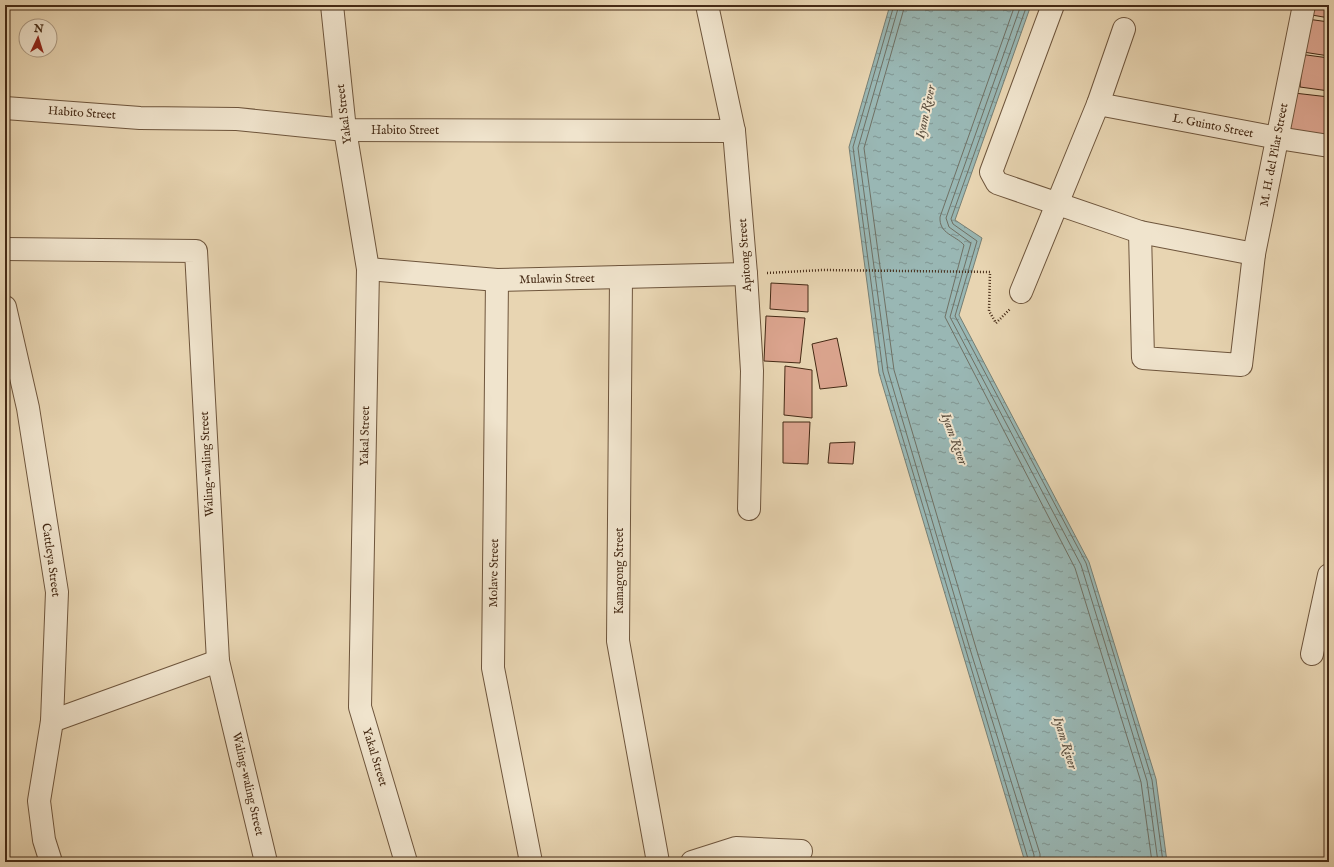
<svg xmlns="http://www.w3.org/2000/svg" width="1334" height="867" font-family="'IM FELL English',serif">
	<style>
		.water { fill: url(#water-ripples); stroke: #777f74 }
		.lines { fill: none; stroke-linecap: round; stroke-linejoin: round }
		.shore { stroke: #6f7064; stroke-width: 1 }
		.building { fill: #dba48e; stroke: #452a15 }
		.minor-casing { stroke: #6e553c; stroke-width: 24 }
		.path { stroke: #452a15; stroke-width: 2.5; stroke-dasharray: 1 2; stroke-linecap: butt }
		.minor { stroke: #f0e4cd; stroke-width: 22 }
		.labels { text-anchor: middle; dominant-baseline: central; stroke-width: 4; stroke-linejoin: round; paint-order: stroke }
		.street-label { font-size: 12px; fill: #452a15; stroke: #f0e4cd }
		.water-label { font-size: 13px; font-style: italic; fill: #5a4d3d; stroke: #f0e4cd }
	</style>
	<defs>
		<pattern id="water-ripples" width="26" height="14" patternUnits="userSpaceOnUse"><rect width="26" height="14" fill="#99b7b4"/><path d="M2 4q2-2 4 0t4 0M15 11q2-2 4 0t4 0" fill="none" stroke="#7f9591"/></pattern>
	</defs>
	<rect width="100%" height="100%" fill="#e8d5b2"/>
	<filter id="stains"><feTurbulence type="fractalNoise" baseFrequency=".005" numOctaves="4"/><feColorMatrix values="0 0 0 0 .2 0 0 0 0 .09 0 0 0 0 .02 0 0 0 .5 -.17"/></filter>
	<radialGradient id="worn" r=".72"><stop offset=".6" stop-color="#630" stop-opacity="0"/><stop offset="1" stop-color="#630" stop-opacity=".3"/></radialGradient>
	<path class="water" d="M890 5H1031L955 220 982 238 959 315 1089 562 1156 779 1167 862H1025L879 373 849 147Z"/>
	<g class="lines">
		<g class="shore">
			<path d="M894 5 853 147 883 372 1029 862"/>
			<path d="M899 5 858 148 888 371 970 649 1034 855V862"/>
			<path d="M905 5 864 148 894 370 976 648 1040 854V862"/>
			<path d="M1015 5 940 217C939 234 955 235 964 245L945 317 1075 568 1141 782 1152 862"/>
			<path d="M1021 5 946 218 949 227 971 243 950 317 1081 565 1147 781 1158 862"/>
			<path d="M1027 5 951 219 953 224 977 241 955 316 1086 563 1152 780 1163 862"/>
		</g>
	</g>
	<g class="building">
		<path d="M1313 5H1329V18L1312 15Z"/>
		<path d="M1307 19 1329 22V56L1303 52Z"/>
		<path d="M1299 54 1329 58V91L1300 87 1301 75Z"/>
		<path d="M1294 93 1329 97V139L1289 134Z"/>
		<path d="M771 283 808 285V312L770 309Z"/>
		<path d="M766 316 805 318 800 363 764 361Z"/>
		<path d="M837 338 847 386 820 389 812 344Z"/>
		<path d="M785 366 812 370V418L784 415Z"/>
		<path d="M783 422H810L808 464 783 463Z"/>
		<path d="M855 442 853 464 828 463 830 443Z"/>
	</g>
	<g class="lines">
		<defs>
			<g id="minor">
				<path d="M332 5 345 130 368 269 360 707 406 862"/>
				<path d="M707 5 734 131 746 274 752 371 749 509"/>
				<path d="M1053 5 991 172 997 183 1140 232 1254 254"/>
				<path d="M1098 104 1278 138 1329 146"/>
				<path d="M5 108 140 118 237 119 345 130 734 131"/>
				<path d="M1140 232 1143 358 1241 365 1254 254 1304 5"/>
				<path d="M5 249 196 251 218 661 266 862"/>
				<path d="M368 269 497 280 746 274"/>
				<path d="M621 277 618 641 658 862"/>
				<path d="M497 280 493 668 531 862"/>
				<path d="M1021 292 1098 104 1124 29"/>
				<path d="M5 307 28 408 57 592 52 721 39 801 44 840 51 862"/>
				<path d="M1312 654 1329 575"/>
				<path d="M52 721 218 661"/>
				<path d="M692 862 736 848 801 851"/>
			</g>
		</defs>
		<use href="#minor" class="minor-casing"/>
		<path class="path" d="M767 273 823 270 990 272 989 311 996 323 1010 309"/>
		<use href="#minor" class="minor"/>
	</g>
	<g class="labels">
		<g class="street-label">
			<text transform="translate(82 113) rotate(4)">Habito Street</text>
			<text transform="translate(344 114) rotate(-97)">Yakal Street</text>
			<text transform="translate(1213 126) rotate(11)">L. Guinto Street</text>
			<text x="405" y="130">Habito Street</text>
			<text transform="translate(1274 155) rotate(-79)">M. H. del Pilar Street</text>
			<text transform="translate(745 255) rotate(-94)">Apitong Street</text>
			<text transform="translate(557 279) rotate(-1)">Mulawin Street</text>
			<text transform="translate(365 436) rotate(-89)">Yakal Street</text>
			<text transform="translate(207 464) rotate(-93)">Waling-waling Street</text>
			<text transform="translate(51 560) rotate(82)">Cattleya Street</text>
			<text transform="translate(619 571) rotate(-90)">Kamagong Street</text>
			<text transform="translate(494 573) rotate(-89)">Molave Street</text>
			<text transform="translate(375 757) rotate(73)">Yakal Street</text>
			<text transform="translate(248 784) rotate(77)">Waling-waling Street</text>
		</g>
		<g class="water-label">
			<text transform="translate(926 112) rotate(-78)">Iyam River</text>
			<text transform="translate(954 439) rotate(70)">Iyam River</text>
			<text transform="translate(1065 743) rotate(73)">Iyam River</text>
		</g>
	</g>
	<rect width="1334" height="867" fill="none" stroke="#e8d5b2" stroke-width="20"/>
	<rect x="6" y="6" width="1322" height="855" fill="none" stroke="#452a15" stroke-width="2"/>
	<rect x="10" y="10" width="1314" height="847" fill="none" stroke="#452a15"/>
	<g transform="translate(38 38) rotate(4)"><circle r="19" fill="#f0e4cd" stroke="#ac9a83"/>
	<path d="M0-3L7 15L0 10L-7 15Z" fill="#8f2418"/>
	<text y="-6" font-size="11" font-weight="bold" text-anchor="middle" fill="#452a15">N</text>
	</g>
	<rect width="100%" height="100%" filter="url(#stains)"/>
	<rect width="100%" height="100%" fill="url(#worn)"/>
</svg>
